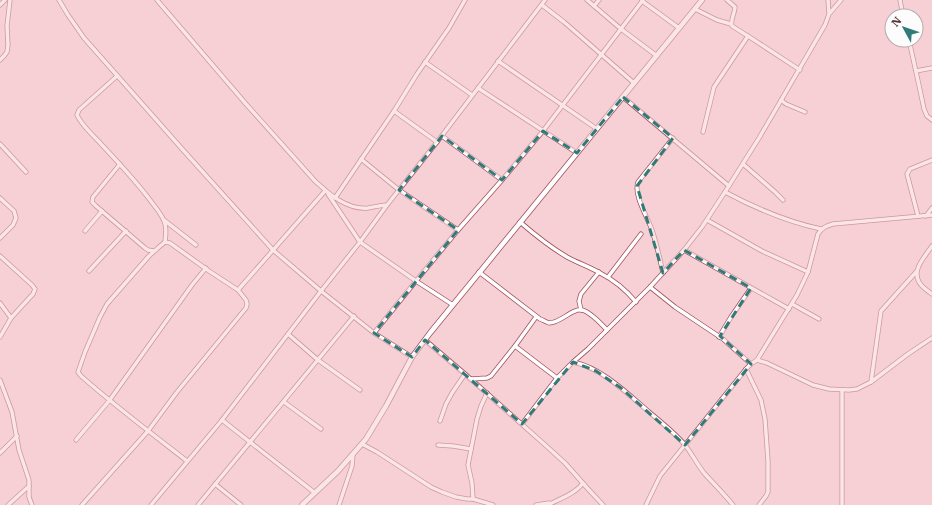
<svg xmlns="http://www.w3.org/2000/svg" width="932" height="505" font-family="'IBM Plex Serif',serif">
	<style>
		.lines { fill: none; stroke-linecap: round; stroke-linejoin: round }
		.minor-casing { stroke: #a1505d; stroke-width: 5 }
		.tertiary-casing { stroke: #a1505d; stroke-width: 6 }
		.minor { stroke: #fff; stroke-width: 3.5 }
		.tertiary { stroke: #fff; stroke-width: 4.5 }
		.marked { fill: none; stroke: #317a77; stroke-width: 3; stroke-dasharray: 8 5; stroke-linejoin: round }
	</style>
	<rect width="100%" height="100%" fill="#f6d0d4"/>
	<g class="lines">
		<defs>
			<g id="minor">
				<path d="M59 0 68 15 84 38 183 150 273 250 321 291 374 333 412 357"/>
				<path d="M157 0 246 104 315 181C329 194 347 210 368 208 375 207 381 205 387 205L437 142 545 0"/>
				<path d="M587 0 621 29 657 56"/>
				<path d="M727 0 735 7C735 13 730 20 732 26L751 38 800 70"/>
				<path d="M900 0 903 16"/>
				<path d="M642 1 679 28"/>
				<path d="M0 5 5 0"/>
				<path d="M542 5 564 22 634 83"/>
				<path d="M594 6 599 0"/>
				<path d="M695 9 717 20 731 24"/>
				<path d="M830 13 841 0"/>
				<path d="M909 40 920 90 924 109 927 116 932 120"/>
				<path d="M0 60 4 56 7 52 8 45 7 26 10 0"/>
				<path d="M498 61 597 129"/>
				<path d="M425 62 472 95"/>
				<path d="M916 71 932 68"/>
				<path d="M117 76 79 110 77 115C82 126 93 135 101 144 118 162 135 180 150 200 155 207 161 213 164 221 167 227 166 235 165 242"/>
				<path d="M478 88 577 153"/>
				<path d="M623 97 729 186"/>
				<path d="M781 100 786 104 805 112"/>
				<path d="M394 111 437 142"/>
				<path d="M703 132 714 87 748 36"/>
				<path d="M442 136 502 180 543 131 643 0"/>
				<path d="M0 144 26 172"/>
				<path d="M361 159 399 190 458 230"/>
				<path d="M120 164 93 197 92 202 96 206 145 248 148 250 154 251"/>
				<path d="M743 164 775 192 783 200"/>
				<path d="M725 192C755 208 788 222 821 229"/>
				<path d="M328 194 360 242 387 205"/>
				<path d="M0 198 14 211 16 218 13 225 0 238"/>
				<path d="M335 198 394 111 417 74 449 28 465 0"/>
				<path d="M918 216 907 174 910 169 932 160"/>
				<path d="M926 216 932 208"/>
				<path d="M164 220 196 245"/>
				<path d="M707 220 762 251 808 272"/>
				<path d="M520 222C535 235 550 247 567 257 578 263 590 267 600 273 614 280 626 290 636 302"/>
				<path d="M85 231 102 211"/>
				<path d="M932 246C924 258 909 272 922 286 925 289 929 292 932 294"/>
				<path d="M684 250 789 309"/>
				<path d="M0 256 32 285 35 289 33 294 11 318"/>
				<path d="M89 271 126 231"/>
				<path d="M479 272 540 319C543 320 546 322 549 323 561 323 572 308 582 310 591 312 601 324 607 330"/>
				<path d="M663 273C660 259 657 246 653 233 649 219 633 196 638 182L673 138"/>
				<path d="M608 277 641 234"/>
				<path d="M650 287 675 307 723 339 751 364"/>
				<path d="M238 290 325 191"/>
				<path d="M0 303 11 318 0 337"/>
				<path d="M792 304 819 319"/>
				<path d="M581 310 579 301 581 294 599 272"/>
				<path d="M374 333 416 281 453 305"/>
				<path d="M288 334 318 360 360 390"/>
				<path d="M719 337 731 317 751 288"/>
				<path d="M425 340 465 374 543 443 565 463 589 490 603 505"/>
				<path d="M515 346 557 378"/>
				<path d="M757 360 767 363 813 385 829 389 849 390 857 389 871 382 908 354 932 338"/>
				<path d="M573 362C602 368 627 393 649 412 661 422 675 433 685 445 692 454 697 464 704 473 714 484 724 494 733 505"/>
				<path d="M746 369 761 400 765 419 768 461V492L766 496 759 505"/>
				<path d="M471 379 487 378 491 376 515 346 536 317"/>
				<path d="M0 380 12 412 19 450 29 480V497L32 505"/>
				<path d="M871 382 881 311 917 271"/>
				<path d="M842 390V505"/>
				<path d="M284 402 321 429"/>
				<path d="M222 420 315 493"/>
				<path d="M440 421 446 404 452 393 465 374"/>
				<path d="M522 424 557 378 573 362 588 349 650 287 684 250 702 227 725 192 759 138 825 25 829 14 828 0"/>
				<path d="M76 440 109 401 192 285 206 268"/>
				<path d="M362 444 377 452 431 487 442 492 456 497 467 499H473L493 505"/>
				<path d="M438 445 453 446 471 449"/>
				<path d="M0 453 17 436"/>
				<path d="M215 484 241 505"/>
				<path d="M473 499 472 483 468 465 477 419 481 406 487 393"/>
				<path d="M8 505 29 486"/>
				<path d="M82 505 148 431 177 392 246 308 247 304 246 300 238 290 209 271 170 243 165 242 159 247 149 256 107 304 100 317 85 352 78 372 81 376C115 406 151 433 187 461"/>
				<path d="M151 505 222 420 321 291 360 242 416 281 458 230 502 180"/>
				<path d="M198 505 354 316"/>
				<path d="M339 505 352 466 353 454"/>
				<path d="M536 505 549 503"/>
				<path d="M548 505C559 499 575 494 583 483"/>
				<path d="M646 505 660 476 746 369 751 364 757 360 797 295 808 272 818 234C822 228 826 226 833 224L932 215"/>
			</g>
			<path id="tertiary" d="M302 505 338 471 366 439 386 406 412 357 430 333 702 0"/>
		</defs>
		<use href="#minor" class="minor-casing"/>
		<use href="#tertiary" class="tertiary-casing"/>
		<use href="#minor" class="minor"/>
		<use href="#tertiary" class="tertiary"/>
	</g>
	<path d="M0 0H932V505H0ZM623 97 673 138 637 186 663 273 684 250 751 288 720 336 751 364 685 445 621 388 596 371 573 362 522 424 425 340 412 357 374 333 458 230 399 190 442 136 502 180 543 131 577 153Z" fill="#f6d0d4" fill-opacity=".55" fill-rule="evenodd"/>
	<path class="marked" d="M623 97 673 138 637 186 663 273 684 250 751 288 720 336 751 364 685 445 621 388 596 371 573 362 522 424 425 340 412 357 374 333 458 230 399 190 442 136 502 180 543 131 577 153Z"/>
	<g transform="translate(904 28) rotate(310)"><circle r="19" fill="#fcfcfc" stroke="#b9aaac"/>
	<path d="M0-3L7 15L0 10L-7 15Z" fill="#317a77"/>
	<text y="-6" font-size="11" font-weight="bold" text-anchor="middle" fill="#542f34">N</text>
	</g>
</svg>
